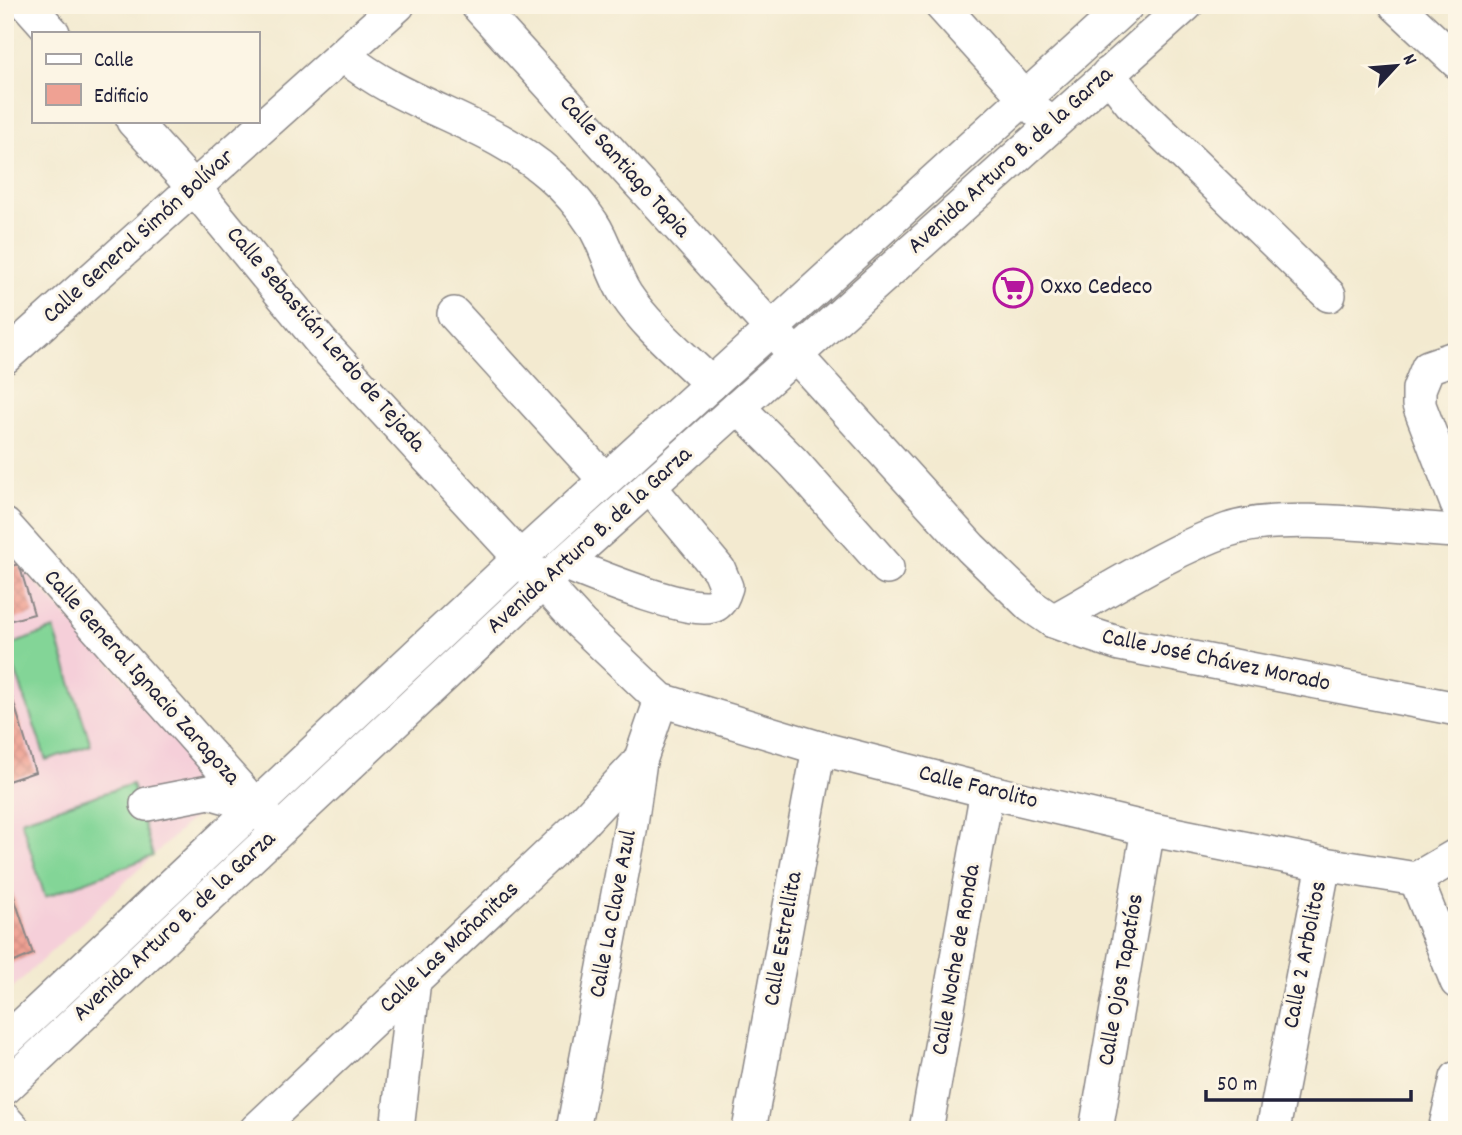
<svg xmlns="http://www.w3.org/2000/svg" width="1462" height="1135" font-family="Dekko,sans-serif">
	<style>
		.built { fill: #f5cfd9 }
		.pitch { fill: #83d597; stroke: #527c69; stroke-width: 2 }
		.building { fill: url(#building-cross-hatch) }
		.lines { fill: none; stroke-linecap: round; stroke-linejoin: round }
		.minor-casing { stroke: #8a8686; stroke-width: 36 }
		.minor { stroke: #fff; stroke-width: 33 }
		.labels { text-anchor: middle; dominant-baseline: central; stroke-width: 6; stroke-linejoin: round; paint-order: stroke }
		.street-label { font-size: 24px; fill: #22223b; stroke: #fcf5e5 }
		.poi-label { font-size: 24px; fill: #22223b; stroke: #fcf5e5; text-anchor: start }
	</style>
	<defs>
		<pattern id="building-cross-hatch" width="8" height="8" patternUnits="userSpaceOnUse" patternTransform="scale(1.75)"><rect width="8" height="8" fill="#efa193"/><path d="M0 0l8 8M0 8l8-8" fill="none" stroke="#cd8a80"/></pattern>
	</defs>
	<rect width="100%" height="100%" fill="#fcf5e5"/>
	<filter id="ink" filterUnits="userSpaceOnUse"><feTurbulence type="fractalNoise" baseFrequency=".0143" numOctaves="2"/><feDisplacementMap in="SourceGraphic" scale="14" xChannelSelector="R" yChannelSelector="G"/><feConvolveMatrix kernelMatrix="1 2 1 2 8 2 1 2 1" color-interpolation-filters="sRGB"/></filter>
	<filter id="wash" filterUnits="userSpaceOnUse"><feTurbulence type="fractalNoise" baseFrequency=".00686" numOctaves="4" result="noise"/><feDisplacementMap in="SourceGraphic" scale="28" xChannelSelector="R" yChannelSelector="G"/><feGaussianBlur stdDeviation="1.57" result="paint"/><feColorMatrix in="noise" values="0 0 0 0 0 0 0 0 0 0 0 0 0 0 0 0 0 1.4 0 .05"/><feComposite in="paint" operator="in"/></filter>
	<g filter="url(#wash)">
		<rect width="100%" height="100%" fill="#f3ead0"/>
		<path class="built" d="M5 549 225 788 5 995Z"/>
		<g class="pitch">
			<path d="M54 629 91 745 46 760 7 646Z"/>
			<path d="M132 784 153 856 45 897 21 820Z"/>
		</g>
		<g id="blocks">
			<g class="building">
				<path d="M19 564 34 614 5 622V568Z"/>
				<path d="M5 674 35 772 5 782Z"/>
				<path d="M5 870 33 954 5 966Z"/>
			</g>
		</g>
	</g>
	<g filter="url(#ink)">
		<use href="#blocks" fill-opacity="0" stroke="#8a8686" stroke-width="2"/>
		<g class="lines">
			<defs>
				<g id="minor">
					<path d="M28 5 53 33"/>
					<path d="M477 5 971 548 1031 606 1053 621 1086 633 1120 644 1457 709"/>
					<path d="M941 5 1038 112"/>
					<path d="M1396 5 1457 62"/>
					<path d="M343 55C405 107 489 121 550 175 565 188 581 206 592 223 607 245 611 272 626 295 648 328 682 355 711 384"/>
					<path d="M1108 74 1131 103 1329 295"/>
					<path d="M133 121 194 188 321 342 581 624 661 700 819 748 987 791 1148 829 1324 864 1416 879 1457 855"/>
					<path d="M454 314 605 480"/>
					<path d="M5 357 398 5"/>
					<path d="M1457 357 1428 367 1419 389V405L1457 504"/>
					<path d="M738 407 794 463 887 568"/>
					<path d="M5 525 269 821"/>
					<path d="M564 563C589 573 694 617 715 605 722 601 724 593 726 587L719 570 649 486"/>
					<path d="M1053 621C1106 592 1172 549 1228 530 1282 511 1396 528 1457 531"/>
					<path d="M147 804 209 792 254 805"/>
					<path d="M1416 879 1457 982"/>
					<path d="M5 1042 521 557 1127 5"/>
					<path d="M5 1088 564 563 1186 5"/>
					<path d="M5 1120 14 1130"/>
					<path d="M256 1130 579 826 640 761"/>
					<path d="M397 1130 414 981"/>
					<path d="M573 1130 630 831 640 761 661 700"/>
					<path d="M749 1130 819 748"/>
					<path d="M926 1130 987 791"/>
					<path d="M1096 1130 1148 829"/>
					<path d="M1273 1130 1324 864"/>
					<path d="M1445 1130 1457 1078"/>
				</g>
			</defs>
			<use href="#minor" class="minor-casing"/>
			<use href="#minor" class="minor"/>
		</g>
	</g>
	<defs>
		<symbol id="supermarket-ring" viewBox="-11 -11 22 22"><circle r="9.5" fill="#fcf5e5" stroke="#b5179e" stroke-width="1.5"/><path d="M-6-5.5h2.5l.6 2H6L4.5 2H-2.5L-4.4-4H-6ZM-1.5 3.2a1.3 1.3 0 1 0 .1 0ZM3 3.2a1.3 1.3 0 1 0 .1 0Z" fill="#b5179e"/></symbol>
	</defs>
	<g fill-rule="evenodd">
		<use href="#supermarket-ring" x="991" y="266" width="44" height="44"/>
	</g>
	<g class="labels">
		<g class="street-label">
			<text transform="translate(1011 161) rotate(-42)">Avenida Arturo B. de la Garza</text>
			<text transform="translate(624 167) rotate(48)">Calle Santiago Tapia</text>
			<text transform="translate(139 237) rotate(-42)">Calle General Simón Bolívar</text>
			<text transform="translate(325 340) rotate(49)">Calle Sebastián Lerdo de Tejada</text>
			<text transform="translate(590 541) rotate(-42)">Avenida Arturo B. de la Garza</text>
			<text transform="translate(1216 661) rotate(12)">Calle José Chávez Morado</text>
			<text transform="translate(141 678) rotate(48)">Calle General Ignacio Zaragoza</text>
			<text transform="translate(978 788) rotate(14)">Calle Farolito</text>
			<text transform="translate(614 914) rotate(-79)">Calle La Clave Azul</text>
			<text transform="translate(175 927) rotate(-43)">Avenida Arturo B. de la Garza</text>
			<text transform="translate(784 939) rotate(-80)">Calle Estrellita</text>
			<text transform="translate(450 948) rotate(-43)">Calle Las Mañanitas</text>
			<text transform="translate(1306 955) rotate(-79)">Calle 2 Arbolitos</text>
			<text transform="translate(957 960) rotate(-80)">Calle Noche de Ronda</text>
			<text transform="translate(1122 980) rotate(-80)">Calle Ojos Tapatíos</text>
		</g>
		<g class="poi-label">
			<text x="1040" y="288">Oxxo Cedeco</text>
		</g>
	</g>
	<rect width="1462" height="1135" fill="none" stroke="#fcf5e5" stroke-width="28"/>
	<rect x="32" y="32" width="228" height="91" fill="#fcf5e5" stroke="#a5a1a1" stroke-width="2"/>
	<rect x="46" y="54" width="35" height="10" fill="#ffffff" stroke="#a5a1a1" stroke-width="2"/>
	<text x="94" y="66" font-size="21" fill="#22223b">Calle</text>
	<rect x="46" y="84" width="35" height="21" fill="#efa193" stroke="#a5a1a1" stroke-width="2"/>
	<text x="94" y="102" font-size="21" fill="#22223b">Edificio</text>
	<g transform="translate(1396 66) rotate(64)" stroke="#fcf5e5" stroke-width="5" paint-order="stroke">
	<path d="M0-5L12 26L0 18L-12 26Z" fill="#22223b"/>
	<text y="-10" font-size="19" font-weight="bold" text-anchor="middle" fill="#22223b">N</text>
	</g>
	<path d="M1206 1090v10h205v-10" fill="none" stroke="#22223b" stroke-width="3.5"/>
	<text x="1217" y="1090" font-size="21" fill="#22223b" stroke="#fcf5e5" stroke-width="5" paint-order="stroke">50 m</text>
</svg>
